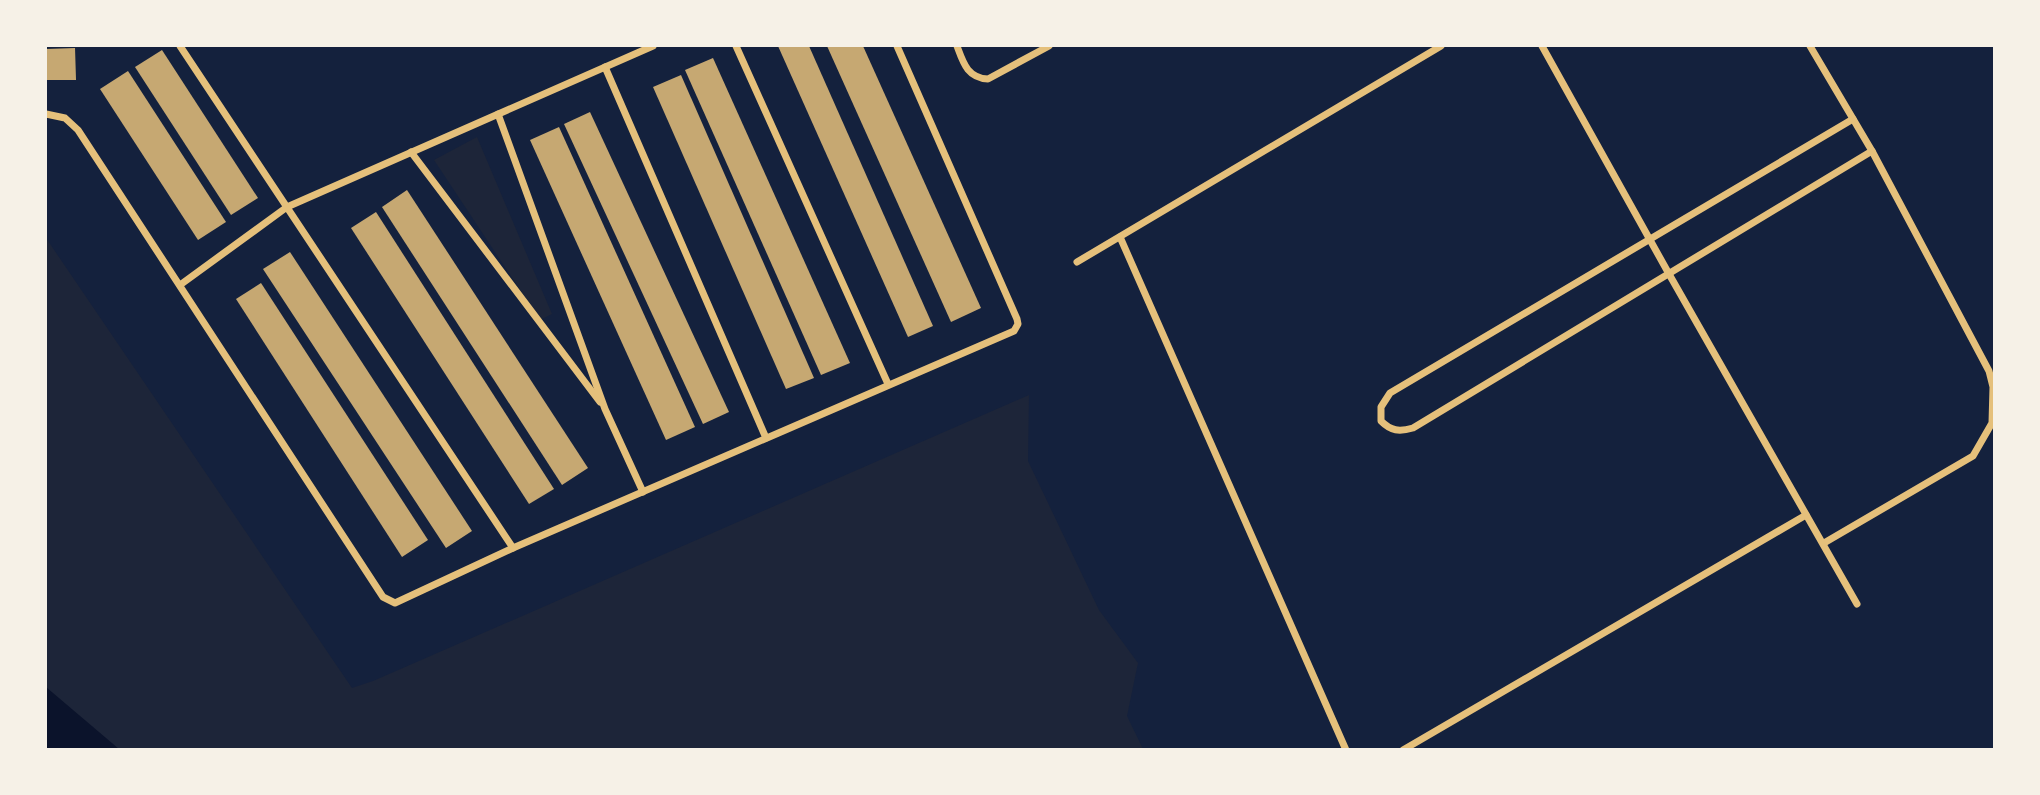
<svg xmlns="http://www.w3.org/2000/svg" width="2040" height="795" font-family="Ubuntu,sans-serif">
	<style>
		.green { fill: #1d2539 }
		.water { fill: #0b132b }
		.building { fill: #c6a872 }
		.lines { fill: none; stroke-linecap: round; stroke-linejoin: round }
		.minor { stroke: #e5c07b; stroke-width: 7 }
	</style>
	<rect width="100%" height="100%" fill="#14213d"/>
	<g class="green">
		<path d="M477 137 552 314 540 320 434 160Z"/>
		<path d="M46 238 352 688 373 681 1029 395 1028 461 1099 610 1138 663 1127 716 1143 749H46Z"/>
	</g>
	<path class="water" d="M46 687 119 749H46Z"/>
	<g class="building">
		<path d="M778 46H809L933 326 908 337Z"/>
		<path d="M827 46H863L981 308 951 322Z"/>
		<path d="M75 48 76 80H46V49Z"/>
		<path d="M162 50 258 198 231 215 135 67Z"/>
		<path d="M713 58 850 363 821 375 685 70Z"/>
		<path d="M128 71 226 222 198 240 100 89Z"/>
		<path d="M681 75 814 378 786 389 653 87Z"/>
		<path d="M590 112 729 412 703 424 564 124Z"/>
		<path d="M559 127 695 427 666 440 530 140Z"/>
		<path d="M407 190 588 468 562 485 382 207Z"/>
		<path d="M376 212 554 489 529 504 351 228Z"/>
		<path d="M290 252 472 531 446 548 263 269Z"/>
		<path d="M261 283 428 540 402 557 236 299Z"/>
	</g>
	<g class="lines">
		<g class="minor">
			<path d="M180 46 513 548"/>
			<path d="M736 46 888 384"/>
			<path d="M957 46C963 62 967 78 988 79L1049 46"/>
			<path d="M1542 46 1669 274 1857 604"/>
			<path d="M1810 46 1872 151 1989 371 1993 387 1992 423 1973 456 1824 543"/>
			<path d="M605 67 766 438"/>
			<path d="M46 114 65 118 78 130 383 597 395 603 513 548 1014 331 1018 324 1017 319 897 46"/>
			<path d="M498 114 605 409 643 492"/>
			<path d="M1853 119 1390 393 1381 407V421C1391 431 1399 432 1413 428L1872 151"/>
			<path d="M411 152 600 402"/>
			<path d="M1120 237 1346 750"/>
			<path d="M1077 262 1441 46"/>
			<path d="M180 285 287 207 653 46"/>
			<path d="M1403 750 1806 515"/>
		</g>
	</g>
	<rect width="2040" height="795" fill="none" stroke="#f6f1e7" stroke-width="94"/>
</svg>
